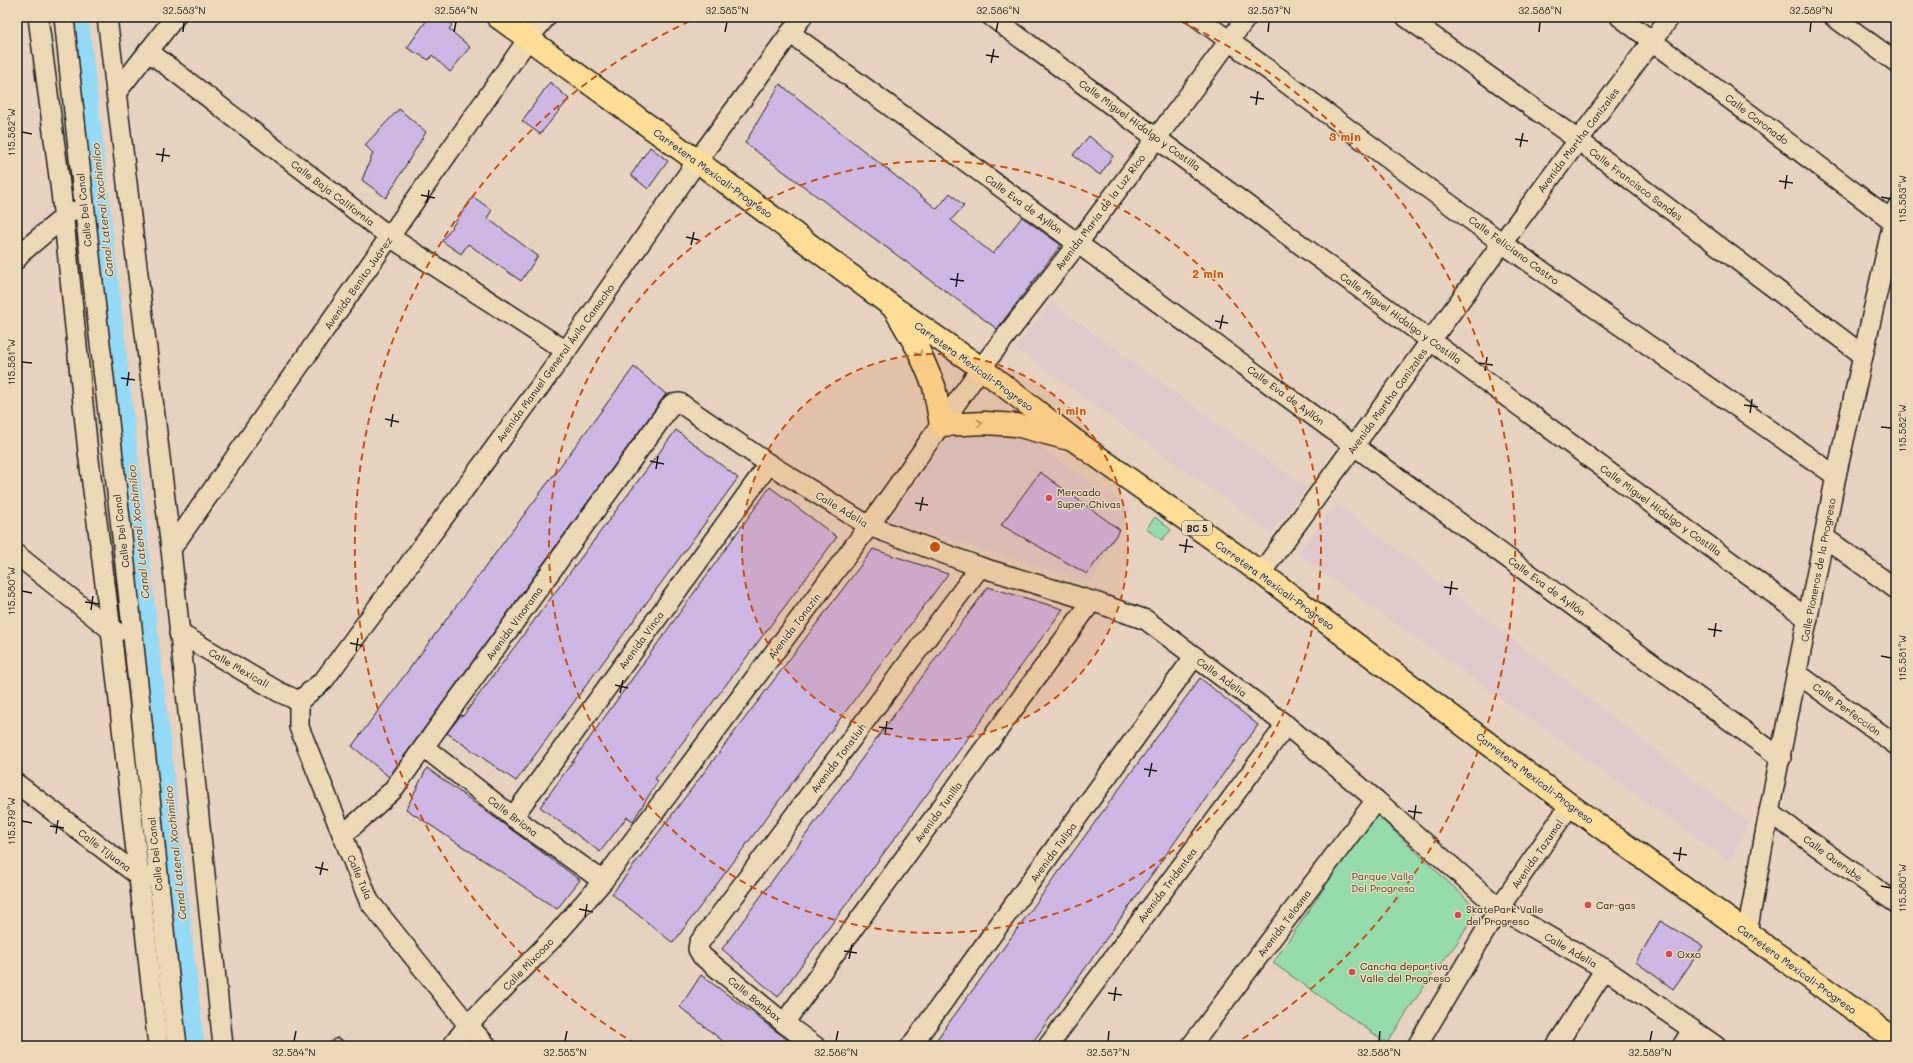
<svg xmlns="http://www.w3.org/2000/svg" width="1913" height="1063" font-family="Mali,sans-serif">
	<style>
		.built { fill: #dfc9ca }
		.green { fill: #94dba9; stroke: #587c62 }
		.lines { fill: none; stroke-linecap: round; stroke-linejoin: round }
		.canal { stroke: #94daf6; stroke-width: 17 }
		.building { fill: #cdb5e4; stroke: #1c1c1c }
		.lane-casing { stroke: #1c1c1c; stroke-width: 13 }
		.street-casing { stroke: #1c1c1c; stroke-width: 22 }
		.primary-casing { stroke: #1c1c1c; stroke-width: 25 }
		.lane { stroke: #edd8b6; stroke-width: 10 }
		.street { stroke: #edd8b6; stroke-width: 19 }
		.primary { stroke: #ffdd96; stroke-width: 22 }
		.oneway { stroke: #99865f }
		.ticks { fill: none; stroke: #1c1c1c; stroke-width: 1.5 }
		.ring { fill: none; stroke: #c9500e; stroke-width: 2; stroke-dasharray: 7 5 }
		.poi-dot { fill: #d1495b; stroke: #edd8b6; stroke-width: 1.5 }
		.labels { text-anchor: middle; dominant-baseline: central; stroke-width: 3; stroke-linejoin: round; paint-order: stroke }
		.shield { fill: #edd8b6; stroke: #5b544a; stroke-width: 1 }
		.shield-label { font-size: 9px; font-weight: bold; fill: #1c1c1c }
		.street-label { font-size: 10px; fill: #1c1c1c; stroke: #edd8b6 }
		.poi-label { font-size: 10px; fill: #1c1c1c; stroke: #edd8b6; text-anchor: start }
		.park-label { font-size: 10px; fill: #3a4c3f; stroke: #edd8b6 }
		.water-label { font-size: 11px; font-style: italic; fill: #344248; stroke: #edd8b6 }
		.centre { fill: #c9500e; stroke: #edd8b6; stroke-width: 2 }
		.ring-label { font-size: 12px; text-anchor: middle; font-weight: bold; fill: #c9500e; stroke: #edd8b6; stroke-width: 3; stroke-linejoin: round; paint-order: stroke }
		.neatline { fill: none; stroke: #1c1c1c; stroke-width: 1.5 }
		.ticks-label { font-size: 10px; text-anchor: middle; fill: #1c1c1c }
	</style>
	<rect width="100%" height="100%" fill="#e7d1bf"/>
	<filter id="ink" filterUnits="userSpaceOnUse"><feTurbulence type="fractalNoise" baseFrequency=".025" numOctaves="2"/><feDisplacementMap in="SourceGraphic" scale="8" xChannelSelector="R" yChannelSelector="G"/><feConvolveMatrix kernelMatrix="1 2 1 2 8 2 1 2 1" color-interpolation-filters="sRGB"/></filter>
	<g filter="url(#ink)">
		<g class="built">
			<path d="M1052 303 1306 488 1271 532 1016 348Z"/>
			<path d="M1008 429 1032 441 1131 510 1091 582 888 521 944 443 959 431Z"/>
			<path d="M1338 504 1748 822 1730 861 1297 553Z"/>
		</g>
		<g class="green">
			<path d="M1155 517 1171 530 1162 540 1146 529Z"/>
			<path d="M1375 813 1477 909 1457 943 1428 980 1387 1043 1273 963Z"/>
		</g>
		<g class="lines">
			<path class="canal" d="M80 17 196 1046"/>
		</g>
		<g class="building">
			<path d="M429 17H443L452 25 449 29 470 47 450 72 432 55 429 60 407 48Z"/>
			<path d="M550 82 569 99 540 134 522 121Z"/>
			<path d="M780 84 937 209 950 193 964 206 951 220 993 254 1022 217 1061 245 997 329 745 143Z"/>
			<path d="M399 109 426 132 386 198 362 180 373 153 365 145Z"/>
			<path d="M1089 136 1113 156 1100 175 1073 155Z"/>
			<path d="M650 147 668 161 648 189 631 175Z"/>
			<path d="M473 197 492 210 487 218 538 256 521 281 468 244 461 254 442 241Z"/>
			<path d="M634 367 666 394 389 777 352 746Z"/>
			<path d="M676 430 738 478 516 781 447 733 461 715 463 716Z"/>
			<path d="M1040 472 1120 530 1087 574 1001 525Z"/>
			<path d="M770 487 837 537 655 779 658 781 633 821 627 817 600 852 540 807Z"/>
			<path d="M873 549 948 574 673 943 612 894Z"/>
			<path d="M988 587 1063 609 778 997 722 949Z"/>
			<path d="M1200 678 1258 725 1030 1046H932Z"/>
			<path d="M427 768 580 880 557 909 406 809Z"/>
			<path d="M1660 921 1703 946 1673 989 1636 962Z"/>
			<path d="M701 975 796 1046H729L680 1007Z"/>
		</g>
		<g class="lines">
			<defs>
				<path id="lane" d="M337 1044 340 1046"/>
				<g id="street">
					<path d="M38 17 61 192 88 452 111 630 158 1046"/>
					<path d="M64 17C85 224 111 430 133 637 148 774 161 910 177 1046"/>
					<path d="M107 17 171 549 223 1046"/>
					<path d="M992 17 1808 619"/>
					<path d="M1197 17 1502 243 1836 476"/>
					<path d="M1406 17 1578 140 1863 355"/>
					<path d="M1620 17 1894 222"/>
					<path d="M1834 17 1896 62"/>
					<path d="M790 33 1781 758"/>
					<path d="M148 51 390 237 566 351"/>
					<path d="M116 93 175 17"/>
					<path d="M17 259 21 253 71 211"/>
					<path d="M1824 537 1896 589"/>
					<path d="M171 549 528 39 546 17"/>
					<path d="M17 555 111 630 117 632"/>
					<path d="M1261 573 1502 243 1670 17"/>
					<path d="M179 633 279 692 299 701"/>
					<path d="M1798 674 1896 745"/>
					<path d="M299 701 324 680 566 351 697 161 802 17"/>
					<path d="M299 701V727L369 901 468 1025 487 1046"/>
					<path d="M425 748 513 817 603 881"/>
					<path d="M17 784 139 876 147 877"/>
					<path d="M1769 812 1896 903"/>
					<path d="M513 817 769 464"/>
					<path d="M343 835 392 791 672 404 680 403 769 464 869 526 980 567 1092 601 1146 620 1286 725 1376 800 1499 908 1605 969 1716 1046"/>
					<path d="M1747 933 1769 812 1836 476 1896 209"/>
					<path d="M784 1023 1092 601"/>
					<path d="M452 1046 468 1025 556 935 603 881 869 526 981 368 1078 243 1247 17"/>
					<path d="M815 1046 784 1023 702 956 698 949 699 943 980 567"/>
					<path d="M911 1046 1194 657"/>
					<path d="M1048 1046 1286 725"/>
					<path d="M1191 1046 1376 800"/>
					<path d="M1417 1046 1499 908 1570 805"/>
					<path d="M1556 1046 1605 969"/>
					<path d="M1682 1046 1692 1030"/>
				</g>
				<g id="primary">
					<path d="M498 17 697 161 893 307 981 368 1074 440 1261 573 1570 805 1896 1040"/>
					<path d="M897 313 918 349 934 386 941 425 985 423 1016 425 1065 438"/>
				</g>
			</defs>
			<use href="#lane" class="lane-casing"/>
			<use href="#street" class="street-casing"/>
			<use href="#primary" class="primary-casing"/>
			<use href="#lane" class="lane"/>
			<use href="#street" class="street"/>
			<use href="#primary" class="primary"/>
		</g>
		<defs><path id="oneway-chevron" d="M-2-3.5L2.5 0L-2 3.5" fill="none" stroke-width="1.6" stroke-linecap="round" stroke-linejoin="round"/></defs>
		<g class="oneway">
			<use href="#oneway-chevron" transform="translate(919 353) rotate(65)"/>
			<use href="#oneway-chevron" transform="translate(980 423) rotate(-2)"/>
		</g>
	</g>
	<path class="ticks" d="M183 32 184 22M454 32 456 22M725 32 727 22M996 32 998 22M1268 32 1269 22M1539 32 1540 22M1810 32 1811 22M986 55 999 57M991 63 994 49M1250 97 1264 99M1256 105 1258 91M22 132 32 134M1515 139 1528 141M1520 147 1523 133M156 154 170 156M162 162 164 148M1779 181 1793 183M1785 189 1787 175M421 195 435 198M1881 197 1891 199M427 203 429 190M686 237 699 240M691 245 694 232M950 279 964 281M956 287 958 273M1215 321 1228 323M1220 329 1223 315M22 362 32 363M1479 363 1493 365M1485 371 1487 357M121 378 135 380M127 386 129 372M1744 405 1758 407M1750 413 1752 399M385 419 399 422M391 427 393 414M1881 427 1891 428M650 461 664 464M656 469 658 456M915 503 928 505M920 511 923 497M1179 545 1193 547M1185 553 1187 539M1444 587 1458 589M22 591 32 593M1450 595 1452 581M85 602 99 604M91 610 93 596M1708 629 1722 631M1714 637 1716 623M350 643 364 646M356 651 358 638M1881 656 1891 658M615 685 628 688M620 693 623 680M879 727 893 729M885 735 887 721M1144 769 1157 771M1149 777 1152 763M1408 811 1422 813M1414 819 1416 805M22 821 32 823M50 826 64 828M56 834 58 820M1673 853 1687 855M1679 861 1681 847M315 867 328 870M320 875 323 862M1881 886 1891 888M579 909 593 912M585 917 587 904M844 951 857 953M849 959 852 945M1108 993 1122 995M1114 1001 1116 987M294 1041 296 1031M565 1041 567 1031M836 1041 838 1031M1108 1041 1109 1031M1379 1041 1380 1031M1650 1041 1652 1031"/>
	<circle cx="935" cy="547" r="193" fill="#c9500e" fill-opacity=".12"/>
	<g class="ring">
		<circle cx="935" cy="547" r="193"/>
		<circle cx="935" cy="547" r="386"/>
		<path d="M636 1044A580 580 0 0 1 699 17M1171 17A580 580 0 0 1 1234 1044"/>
	</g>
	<g class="poi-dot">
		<circle cx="1049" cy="498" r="4"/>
		<circle cx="1588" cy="905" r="4"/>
		<circle cx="1458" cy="915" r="4"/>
		<circle cx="1669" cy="954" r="4"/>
		<circle cx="1352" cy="972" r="4"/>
	</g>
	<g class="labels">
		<rect class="shield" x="1182" y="521" width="30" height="14" rx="3"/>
		<g class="shield-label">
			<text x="1197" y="528">BC 5</text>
		</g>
		<g class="street-label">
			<text transform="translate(1757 119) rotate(37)">Calle Coronado</text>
			<text transform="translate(1140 125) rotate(36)">Calle Miguel Hidalgo y Costilla</text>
			<text transform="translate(1578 140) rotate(-53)">Avenida Martha Canizales</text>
			<text transform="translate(713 173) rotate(36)">Carretera Mexicali-Progreso</text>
			<text transform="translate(1636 184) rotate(37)">Calle Francisco Sandes</text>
			<text transform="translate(333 193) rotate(37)">Calle Baja California</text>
			<text transform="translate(1024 204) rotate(36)">Calle Eva de Ayllón</text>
			<text transform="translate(84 210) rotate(-96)">Calle Del Canal</text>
			<text transform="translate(1100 212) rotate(-53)">Avenida María de la Luz Rico</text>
			<text transform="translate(1514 250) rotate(36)">Calle Feliciano Castro</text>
			<text transform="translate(358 283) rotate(-55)">Avenida Benito Juárez</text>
			<text transform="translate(1401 318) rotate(36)">Calle Miguel Hidalgo y Costilla</text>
			<text transform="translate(555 363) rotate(-54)">Avenida Manuel General Ávila Camacho</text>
			<text transform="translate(974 366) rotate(36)">Carretera Mexicali-Progreso</text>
			<text transform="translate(1286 395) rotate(36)">Calle Eva de Ayllón</text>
			<text transform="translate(1387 401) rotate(-54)">Avenida Martha Canizales</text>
			<text transform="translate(842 509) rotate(31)">Calle Adelia</text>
			<text transform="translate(1661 510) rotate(36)">Calle Miguel Hidalgo y Costilla</text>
			<text transform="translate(121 531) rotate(-97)">Calle Del Canal</text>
			<text transform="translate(1818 570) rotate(-79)">Calle Pioneros de la Progreso</text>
			<text transform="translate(1275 585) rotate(36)">Carretera Mexicali-Progreso</text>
			<text transform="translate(1547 586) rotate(36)">Calle Eva de Ayllón</text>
			<text transform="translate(514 623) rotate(-54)">Avenida Vinorama</text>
			<text transform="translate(794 626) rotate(-53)">Avenida Tonazin</text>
			<text transform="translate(641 640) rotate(-54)">Avenida Vinca</text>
			<text transform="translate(239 668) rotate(30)">Calle Mexicali</text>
			<text transform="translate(1222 677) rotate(36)">Calle Adelia</text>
			<text transform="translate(1847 709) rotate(36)">Calle Perfección</text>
			<text transform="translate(838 758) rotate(-53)">Avenida Tonatiuh</text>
			<text transform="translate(1535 778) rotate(37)">Carretera Mexicali-Progreso</text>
			<text transform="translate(938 812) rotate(-54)">Avenida Tunilla</text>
			<text transform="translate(513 816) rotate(37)">Calle Briona</text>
			<text transform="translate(105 850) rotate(37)">Calle Tijuana</text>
			<text transform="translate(1053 852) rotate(-54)">Avenida Tulipa</text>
			<text transform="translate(155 854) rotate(-96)">Calle Del Canal</text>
			<text transform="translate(1537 854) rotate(-55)">Avenida Tazumal</text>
			<text transform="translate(1833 858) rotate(36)">Calle Querube</text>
			<text transform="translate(360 877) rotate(67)">Calle Tula</text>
			<text transform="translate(1167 885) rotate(-53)">Avenida Tridentea</text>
			<text transform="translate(1284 923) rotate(-53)">Avenida Telosma</text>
			<text transform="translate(1571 950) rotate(30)">Calle Adelia</text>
			<text transform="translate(528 964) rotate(-46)">Calle Mixcoac</text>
			<text transform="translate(1797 969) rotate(36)">Carretera Mexicali-Progreso</text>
			<text transform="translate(755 999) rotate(39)">Calle Bombax</text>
		</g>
		<g class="poi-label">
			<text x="1057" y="492">Mercado<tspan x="1057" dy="12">Super Chivas</tspan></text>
			<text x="1596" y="905">Car-gas</text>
			<text x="1466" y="909">SkatePark Valle<tspan x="1466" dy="12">del Progreso</tspan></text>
			<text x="1677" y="954">Oxxo</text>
			<text x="1360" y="966">Cancha deportiva<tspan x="1360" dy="12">Valle del Progreso</tspan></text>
		</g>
		<g class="park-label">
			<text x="1383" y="876">Parque Valle<tspan x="1383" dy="12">Del Progreso</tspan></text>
		</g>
		<g class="water-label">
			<text transform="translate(102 210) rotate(-96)">Canal Lateral Xochimilco</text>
			<text transform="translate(138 532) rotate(-96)">Canal Lateral Xochimilco</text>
			<text transform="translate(175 853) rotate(-96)">Canal Lateral Xochimilco</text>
		</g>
	</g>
	<circle cx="935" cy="547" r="6" class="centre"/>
	<g class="ring-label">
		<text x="1345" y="141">3 min</text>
		<text x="1208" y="278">2 min</text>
		<text x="1071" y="415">1 min</text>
	</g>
	<rect width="1913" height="1063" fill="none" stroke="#edd8b6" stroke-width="44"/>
	<rect x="22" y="22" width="1869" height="1019" class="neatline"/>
	<g class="ticks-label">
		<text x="184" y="14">32.583°N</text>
		<text x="456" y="14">32.584°N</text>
		<text x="727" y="14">32.585°N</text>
		<text x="998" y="14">32.586°N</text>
		<text x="1269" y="14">32.587°N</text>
		<text x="1540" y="14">32.588°N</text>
		<text x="1811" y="14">32.589°N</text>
		<text transform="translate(11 132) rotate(-90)" y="4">115.582°W</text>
		<text transform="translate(1902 199) rotate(-90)" y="4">115.583°W</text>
		<text transform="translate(11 362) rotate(-90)" y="4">115.581°W</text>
		<text transform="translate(1902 428) rotate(-90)" y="4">115.582°W</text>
		<text transform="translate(11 591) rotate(-90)" y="4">115.580°W</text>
		<text transform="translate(1902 658) rotate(-90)" y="4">115.581°W</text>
		<text transform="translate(11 821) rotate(-90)" y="4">115.579°W</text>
		<text transform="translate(1902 888) rotate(-90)" y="4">115.580°W</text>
		<text x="294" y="1056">32.584°N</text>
		<text x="565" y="1056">32.585°N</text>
		<text x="836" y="1056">32.586°N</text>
		<text x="1108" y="1056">32.587°N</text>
		<text x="1379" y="1056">32.588°N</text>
		<text x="1650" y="1056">32.589°N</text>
	</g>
</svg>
